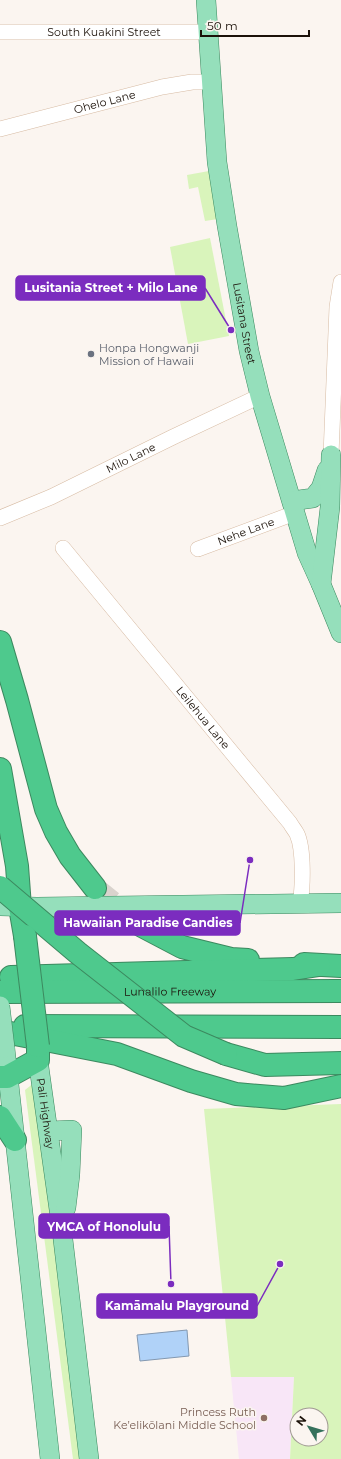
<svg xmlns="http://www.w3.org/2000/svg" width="341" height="1459" font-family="Montserrat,sans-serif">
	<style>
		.education { fill: #f8e6f7 }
		.green { fill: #d9f4bb; fill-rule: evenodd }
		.water { fill: #b0d2f8; stroke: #8398b0 }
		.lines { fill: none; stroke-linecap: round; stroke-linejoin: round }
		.highway-tunnel { stroke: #d9d3cd; stroke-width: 22; stroke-dasharray: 22 11; stroke-linecap: butt }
		.minor-casing { stroke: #d7bba3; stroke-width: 16 }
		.major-casing { stroke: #3c895f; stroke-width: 20 }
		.highway-casing { stroke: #3c895f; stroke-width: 24 }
		.minor { stroke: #fff; stroke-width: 15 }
		.major { stroke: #95dfbb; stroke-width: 19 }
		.highway { stroke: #4ec98d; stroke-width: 22 }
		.major-bridge-casing { stroke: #3c895f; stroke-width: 20; stroke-linecap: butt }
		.highway-bridge-casing { stroke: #3c895f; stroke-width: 24; stroke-linecap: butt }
		.major-bridge { stroke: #95dfbb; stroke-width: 19 }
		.highway-bridge { stroke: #4ec98d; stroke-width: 22 }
		.worship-dot { fill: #6b7280; stroke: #fbf5f0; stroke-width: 1.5 }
		.education-dot { fill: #8d6e63; stroke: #fbf5f0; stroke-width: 1.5 }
		.labels { text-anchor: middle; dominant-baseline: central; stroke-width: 3; stroke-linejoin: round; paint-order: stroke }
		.street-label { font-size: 11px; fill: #1b1109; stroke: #fbf5f0 }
		.worship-label { font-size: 11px; fill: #5b616d; stroke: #fbf5f0; text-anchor: start }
		.education-label { font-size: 11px; fill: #785e54; stroke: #fbf5f0; text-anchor: end }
		.leader { fill: none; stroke: #7b2cbf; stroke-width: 1.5 }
		.callout-dot { fill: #7b2cbf; stroke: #fbf5f0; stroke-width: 1.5 }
		.callout { fill: #7b2cbf; stroke: #7b2cbf; stroke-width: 1.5 }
		.callout-label { font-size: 12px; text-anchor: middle; font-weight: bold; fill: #fff }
	</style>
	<rect width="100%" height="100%" fill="#fbf5f0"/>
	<path class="education" d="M231 1377H294L290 1459H239Z"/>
	<g class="green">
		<path d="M209 171 218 219 205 221 198 187 189 189 187 175Z"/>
		<path d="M210 238 229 336 188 344 170 247Z"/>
		<path d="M39 1079 81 1459H73L25 1090Z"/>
		<path d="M341 1104V1459H290L294 1377H231L204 1109ZM297 1415H321V1439H297Z"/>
	</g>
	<path class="water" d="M187 1330 189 1356 140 1361 137 1335Z"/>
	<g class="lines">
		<path class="highway-tunnel" d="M95 888 142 926"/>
		<defs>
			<g id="minor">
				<path id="s1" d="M0 32H208"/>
				<path id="s2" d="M0 129 162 87 192 82H211"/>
				<path d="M331 455 337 307 341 282"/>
				<path id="s3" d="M0 518 51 497 173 437 260 396"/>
				<path id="s4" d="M63 548 290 823C292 827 295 830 297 834 304 849 303 887 300 904"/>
				<path id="s5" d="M198 549 295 513"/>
			</g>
			<g id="major">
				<path id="s6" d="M206 0 217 162 227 226 249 351 260 396 307 553 321 584 341 633"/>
				<path d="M292 501 313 498 321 488 327 470"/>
				<path d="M321 584 330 507 331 455"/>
				<path d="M0 906 37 907 341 903"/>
				<path d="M5 1048 50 1459"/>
				<path id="s7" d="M38 1060 62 1231 89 1459"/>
				<path d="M49 1131 72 1130 70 1175 66 1208"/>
			</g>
			<g id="highway">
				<path d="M0 642 17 700 46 809 56 832 70 856 95 888"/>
				<path d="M0 769 17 866 20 907 25 936"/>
				<path d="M142 926 182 947 231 959 248 960"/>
				<path d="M304 964 341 966"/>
				<path d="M11 977 293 969 319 965"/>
				<path id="s8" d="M0 992 341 991"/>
				<path d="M25 1026 341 1027"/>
				<path d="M0 1031 117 1054 191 1081 236 1094 284 1098 341 1086"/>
				<path d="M226 1054 265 1065 341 1063"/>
				<path d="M0 1077H7L38 1060V1046"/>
				<path d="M0 1117 15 1140"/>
			</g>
		</defs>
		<use href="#minor" class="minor-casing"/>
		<use href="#major" class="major-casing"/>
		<use href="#highway" class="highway-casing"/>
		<use href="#minor" class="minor"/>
		<use href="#major" class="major"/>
		<use href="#highway" class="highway"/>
		<defs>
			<path id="major-bridge" d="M0 1006 5 1048"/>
			<g id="highway-bridge">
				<path d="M0 887 78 953 184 1036 226 1054"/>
				<path d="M25 936 38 1046"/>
			</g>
		</defs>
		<use href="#major-bridge" class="major-bridge-casing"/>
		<use href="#highway-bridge" class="highway-bridge-casing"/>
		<use href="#major-bridge" class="major-bridge"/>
		<use href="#highway-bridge" class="highway-bridge"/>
	</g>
	<circle class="worship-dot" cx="91" cy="354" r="4"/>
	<circle class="education-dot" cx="264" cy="1418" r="4"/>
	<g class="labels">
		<g class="street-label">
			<text stroke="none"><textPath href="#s1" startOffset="104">South Kuakini Street</textPath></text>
			<text stroke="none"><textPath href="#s2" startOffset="108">Ohelo Lane</textPath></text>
			<text stroke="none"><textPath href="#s6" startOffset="326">Lusitana Street</textPath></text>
			<text stroke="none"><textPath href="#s3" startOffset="144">Milo Lane</textPath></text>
			<text stroke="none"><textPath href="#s5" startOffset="51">Nehe Lane</textPath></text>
			<text stroke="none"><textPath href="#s4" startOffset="220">Leilehua Lane</textPath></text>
			<text stroke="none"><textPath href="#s8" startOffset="170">Lunalilo Freeway</textPath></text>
			<text stroke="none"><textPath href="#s7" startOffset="54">Pali Highway</textPath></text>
		</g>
		<g class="worship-label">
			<text x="99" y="348">Honpa Hongwanji<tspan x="99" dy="13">Mission of Hawaii</tspan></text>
		</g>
		<g class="education-label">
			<text x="256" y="1412">Princess Ruth<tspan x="256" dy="13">Ke’elikōlani Middle School</tspan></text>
		</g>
	</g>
	<path class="leader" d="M231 330L205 288M250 860L240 923M171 1284L169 1226M280 1264L257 1306"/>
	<g class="callout-dot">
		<circle cx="231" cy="330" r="4"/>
		<circle cx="250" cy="860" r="4"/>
		<circle cx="171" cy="1284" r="4"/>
		<circle cx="280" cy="1264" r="4"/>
	</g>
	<g class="callout">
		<rect x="16" y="276" width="189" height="24" rx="4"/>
		<rect x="55" y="911" width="185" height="24" rx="4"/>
		<rect x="39" y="1214" width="130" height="24" rx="4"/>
		<rect x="97" y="1294" width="160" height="24" rx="4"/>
	</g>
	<g class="callout-label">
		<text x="111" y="292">Lusitania Street + Milo Lane</text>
		<text x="148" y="927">Hawaiian Paradise Candies</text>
		<text x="104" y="1231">YMCA of Honolulu</text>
		<text x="177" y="1310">Kamāmalu Playground</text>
	</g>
	<g transform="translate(309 1427) rotate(308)"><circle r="19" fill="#fbf5f0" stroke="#a19a94"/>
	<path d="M0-3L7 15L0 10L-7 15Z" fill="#35715c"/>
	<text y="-6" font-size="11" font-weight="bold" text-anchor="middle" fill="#1b1109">N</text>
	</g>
	<path d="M201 30v6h108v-6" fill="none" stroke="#1b1109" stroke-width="2"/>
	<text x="207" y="30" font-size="12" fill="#1b1109" stroke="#fbf5f0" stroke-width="3" paint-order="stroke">50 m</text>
</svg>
